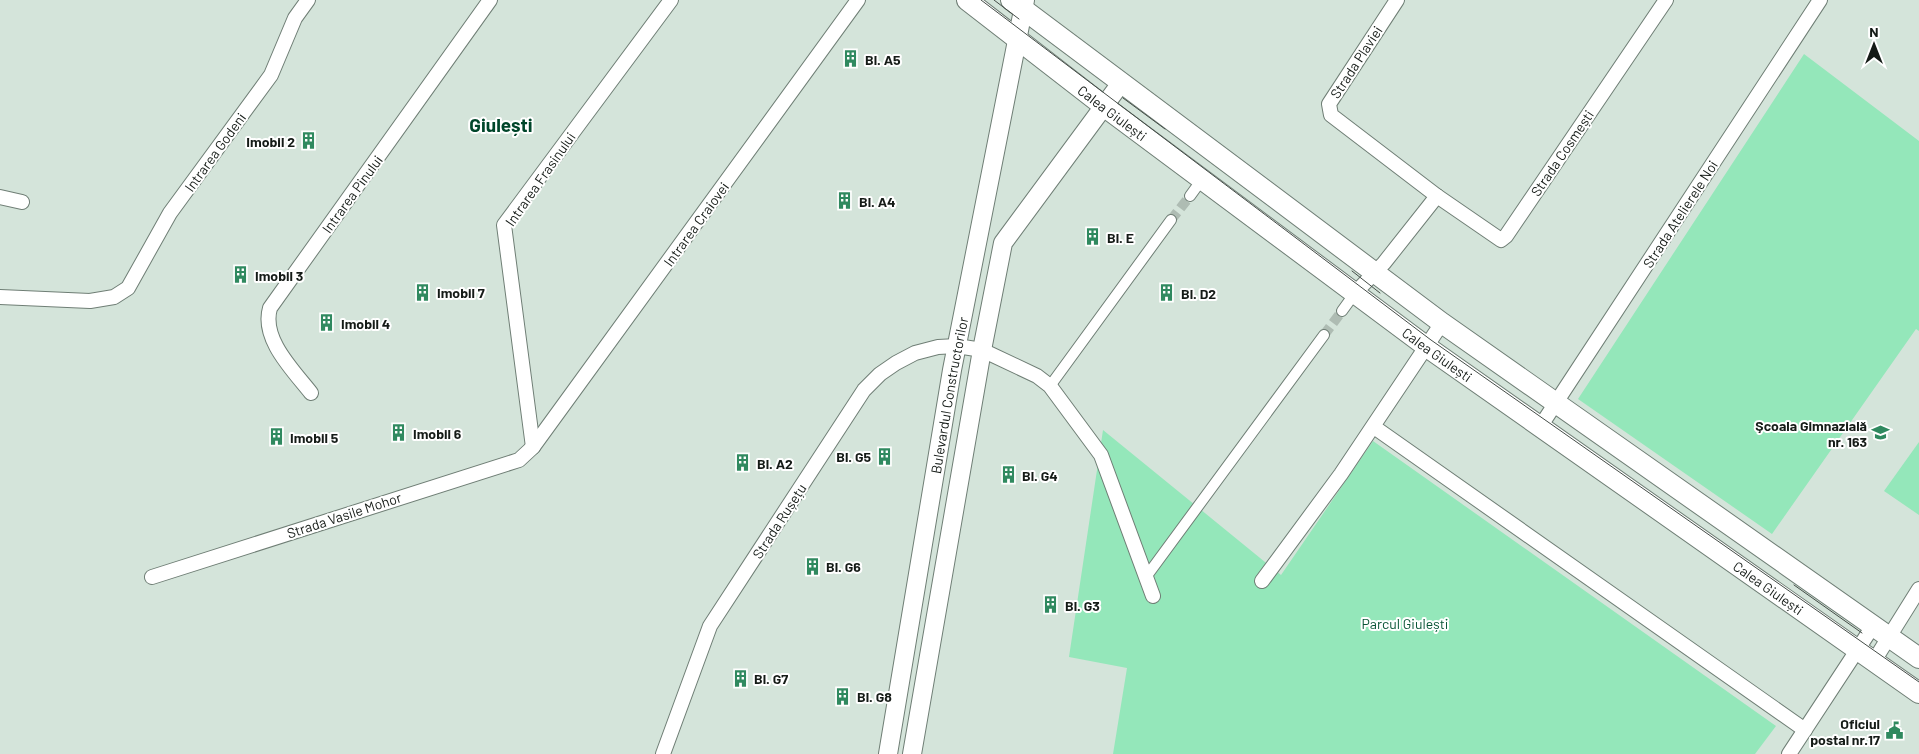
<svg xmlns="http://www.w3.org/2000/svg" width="1919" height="754" font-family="Barlow,sans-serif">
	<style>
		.green { fill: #94e7ba }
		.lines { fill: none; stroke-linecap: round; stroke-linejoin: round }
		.pedestrian-tunnel { stroke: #aebcb3; stroke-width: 10; stroke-dasharray: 10 5; stroke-linecap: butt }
		.pedestrian-casing { stroke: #6f7e75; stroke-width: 12 }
		.minor-casing { stroke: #6f7e75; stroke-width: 16 }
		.tertiary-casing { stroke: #6f7e75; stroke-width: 20 }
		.secondary-casing { stroke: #6f7e75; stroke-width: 22 }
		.pedestrian { stroke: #fff; stroke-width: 10 }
		.minor { stroke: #fff; stroke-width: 14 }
		.tertiary { stroke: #fff; stroke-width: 18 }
		.secondary { stroke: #fff; stroke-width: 20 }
		.tram { stroke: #454d48; stroke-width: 1 }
		.labels { text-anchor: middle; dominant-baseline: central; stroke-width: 4; stroke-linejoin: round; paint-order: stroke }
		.poi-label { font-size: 14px; font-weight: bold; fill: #151b17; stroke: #fff; text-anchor: start }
		.street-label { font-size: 14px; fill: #151b17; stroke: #fff }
		.park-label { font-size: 14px; fill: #085435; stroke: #fff }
		.district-label { font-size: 19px; font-weight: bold; fill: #00462a; stroke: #fff }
	</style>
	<rect width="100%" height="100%" fill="#d4e4da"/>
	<g class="green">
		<path d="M1804 54 1919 141V331L1916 329 1772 534 1578 399Z"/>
		<path d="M1103 430 1281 575 1373 441 1776 726 1755 754H1113L1127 668 1069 657Z"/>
		<path d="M1919 442V515L1884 491Z"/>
	</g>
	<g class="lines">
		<g class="pedestrian-tunnel">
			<path d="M1171 220 1190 196"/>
			<path d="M1324 335 1342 311"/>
		</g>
		<defs>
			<g id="pedestrian">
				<path d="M1190 196 1203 178"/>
				<path d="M1342 311 1355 293"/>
				<path d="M1050 386 1171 220"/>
				<path d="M1146 577 1324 335"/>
			</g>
			<g id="minor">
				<path d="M1397 0 1329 104 1331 115 1437 196 1501 240 1506 236 1666 0"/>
				<path d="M0 197 22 202"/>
				<path d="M1355 293 1384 263 1437 196"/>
				<path d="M0 297 90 301 114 297 128 288 170 213 271 75 295 18 308 0"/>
				<path d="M311 393C293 370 261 339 270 308L490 0"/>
				<path d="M1374 427 1805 730"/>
				<path d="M1540 427 1820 0"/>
				<path d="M533 447 504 225 671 0"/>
				<path d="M152 577 519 460 533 447 858 0"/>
				<path d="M1262 581 1341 474 1442 323"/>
				<path d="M1874 661 1919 589"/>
				<path d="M663 754 710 626 864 390 880 374 896 363 915 353 938 347 957 346 982 350 1037 376 1050 386 1101 455 1153 596"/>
				<path d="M1789 754 1873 626"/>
			</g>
			<g id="tertiary">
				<path id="s1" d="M888 754 952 370 1025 0"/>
				<path d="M912 754 982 350 1003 243 1121 83"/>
			</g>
			<g id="secondary">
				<path id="s2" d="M967 0 1105 107 1427 347 1919 693"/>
				<path d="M1011 0 1442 323 1919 658"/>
			</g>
		</defs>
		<use href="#pedestrian" class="pedestrian-casing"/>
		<use href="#minor" class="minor-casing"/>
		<use href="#tertiary" class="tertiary-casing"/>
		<use href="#secondary" class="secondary-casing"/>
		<use href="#pedestrian" class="pedestrian"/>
		<use href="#minor" class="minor"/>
		<use href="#tertiary" class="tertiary"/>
		<use href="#secondary" class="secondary"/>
		<g class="tram">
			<path d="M981 0 1431 340 1919 682"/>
			<path d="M994 0 1019 19"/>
			<path d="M1123 98 1165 129"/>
			<path d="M1352 271 1380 293"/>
			<path d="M1794 585 1862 633"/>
		</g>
	</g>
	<defs>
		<symbol id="building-bare" viewBox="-9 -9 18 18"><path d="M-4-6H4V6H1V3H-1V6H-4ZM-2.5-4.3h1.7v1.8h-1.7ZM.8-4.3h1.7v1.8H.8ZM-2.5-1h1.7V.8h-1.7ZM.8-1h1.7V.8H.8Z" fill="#2f895f" stroke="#fff" stroke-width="2.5" paint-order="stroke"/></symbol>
		<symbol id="school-bare" viewBox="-9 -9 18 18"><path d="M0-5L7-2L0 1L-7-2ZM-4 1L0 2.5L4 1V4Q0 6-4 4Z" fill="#2f895f" stroke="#fff" stroke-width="2.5" paint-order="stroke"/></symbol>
		<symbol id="civic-bare" viewBox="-9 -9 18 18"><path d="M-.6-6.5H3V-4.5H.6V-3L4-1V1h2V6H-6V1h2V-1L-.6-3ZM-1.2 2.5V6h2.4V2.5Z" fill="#2f895f" stroke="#fff" stroke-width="2.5" paint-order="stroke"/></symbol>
	</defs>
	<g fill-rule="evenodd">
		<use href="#building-bare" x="838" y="46" width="25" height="25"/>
		<use href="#building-bare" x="296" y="128" width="25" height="25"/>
		<use href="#building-bare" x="832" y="188" width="25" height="25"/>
		<use href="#building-bare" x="1080" y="224" width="25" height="25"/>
		<use href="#building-bare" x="228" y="262" width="25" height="25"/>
		<use href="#building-bare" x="410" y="280" width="25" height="25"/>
		<use href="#building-bare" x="1154" y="280" width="25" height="25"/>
		<use href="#building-bare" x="314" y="310" width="25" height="25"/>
		<use href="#building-bare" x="386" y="420" width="25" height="25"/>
		<use href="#school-bare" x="1868" y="420" width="25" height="25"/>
		<use href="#building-bare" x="264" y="424" width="25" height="25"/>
		<use href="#building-bare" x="872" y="444" width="25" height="25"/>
		<use href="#building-bare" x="730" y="450" width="25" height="25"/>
		<use href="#building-bare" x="996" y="462" width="25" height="25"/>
		<use href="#building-bare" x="800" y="554" width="25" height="25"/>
		<use href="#building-bare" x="1038" y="592" width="25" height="25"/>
		<use href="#building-bare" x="728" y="666" width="25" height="25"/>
		<use href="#building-bare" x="830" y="684" width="25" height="25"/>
		<use href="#civic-bare" x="1882" y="718" width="25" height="25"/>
	</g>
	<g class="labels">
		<g class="poi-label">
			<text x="865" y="59">Bl. A5</text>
			<text x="295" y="141" text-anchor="end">Imobil 2</text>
			<text x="859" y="201">Bl. A4</text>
			<text x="1107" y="237">Bl. E</text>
			<text x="255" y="275">Imobil 3</text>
			<text x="437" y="292">Imobil 7</text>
			<text x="1181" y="293">Bl. D2</text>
			<text x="341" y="323">Imobil 4</text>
			<text x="1867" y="425" text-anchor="end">Şcoala Gimnazială<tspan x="1867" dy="16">nr. 163</tspan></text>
			<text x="413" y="433">Imobil 6</text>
			<text x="290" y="437">Imobil 5</text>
			<text x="871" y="456" text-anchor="end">Bl. G5</text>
			<text x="757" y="463">Bl. A2</text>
			<text x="1022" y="475">Bl. G4</text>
			<text x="826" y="566">Bl. G6</text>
			<text x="1065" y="605">Bl. G3</text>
			<text x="754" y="678">Bl. G7</text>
			<text x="857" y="696">Bl. G8</text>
			<text x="1880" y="723" text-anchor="end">Oficiul<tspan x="1880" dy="16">postal nr.17</tspan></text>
		</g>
		<g class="street-label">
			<text transform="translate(1356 62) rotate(-57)">Strada Plaviei</text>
			<text stroke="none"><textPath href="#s2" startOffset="184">Calea Giulești</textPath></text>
			<text transform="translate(215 152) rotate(-54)">Intrarea Godeni</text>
			<text transform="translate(1562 153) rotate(-56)">Strada Cosmești</text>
			<text transform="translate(540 179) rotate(-55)">Intrarea Frasinului</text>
			<text transform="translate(352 194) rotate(-54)">Intrarea Pinului</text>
			<text transform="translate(1680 214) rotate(-57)">Strada Atelierele Noi</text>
			<text transform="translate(696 224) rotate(-54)">Intrarea Craiovei</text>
			<text stroke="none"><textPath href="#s2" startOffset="589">Calea Giulești</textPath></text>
			<text stroke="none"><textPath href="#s1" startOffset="364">Bulevardul Constructorilor</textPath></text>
			<text transform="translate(344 515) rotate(-18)">Strada Vasile Mohor</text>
			<text transform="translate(779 521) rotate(-57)">Strada Rușețu</text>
			<text stroke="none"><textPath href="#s2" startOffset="994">Calea Giulești</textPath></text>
		</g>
		<g class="park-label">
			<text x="1405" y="623">Parcul Giulești</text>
		</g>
		<g class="district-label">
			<text x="501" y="124">Giulești</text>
		</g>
	</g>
	<g transform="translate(1874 45)" stroke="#ffffff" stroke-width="4" paint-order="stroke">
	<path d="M0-4L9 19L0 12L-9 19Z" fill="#151b17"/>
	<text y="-8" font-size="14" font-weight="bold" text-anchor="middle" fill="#151b17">N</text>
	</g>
</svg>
